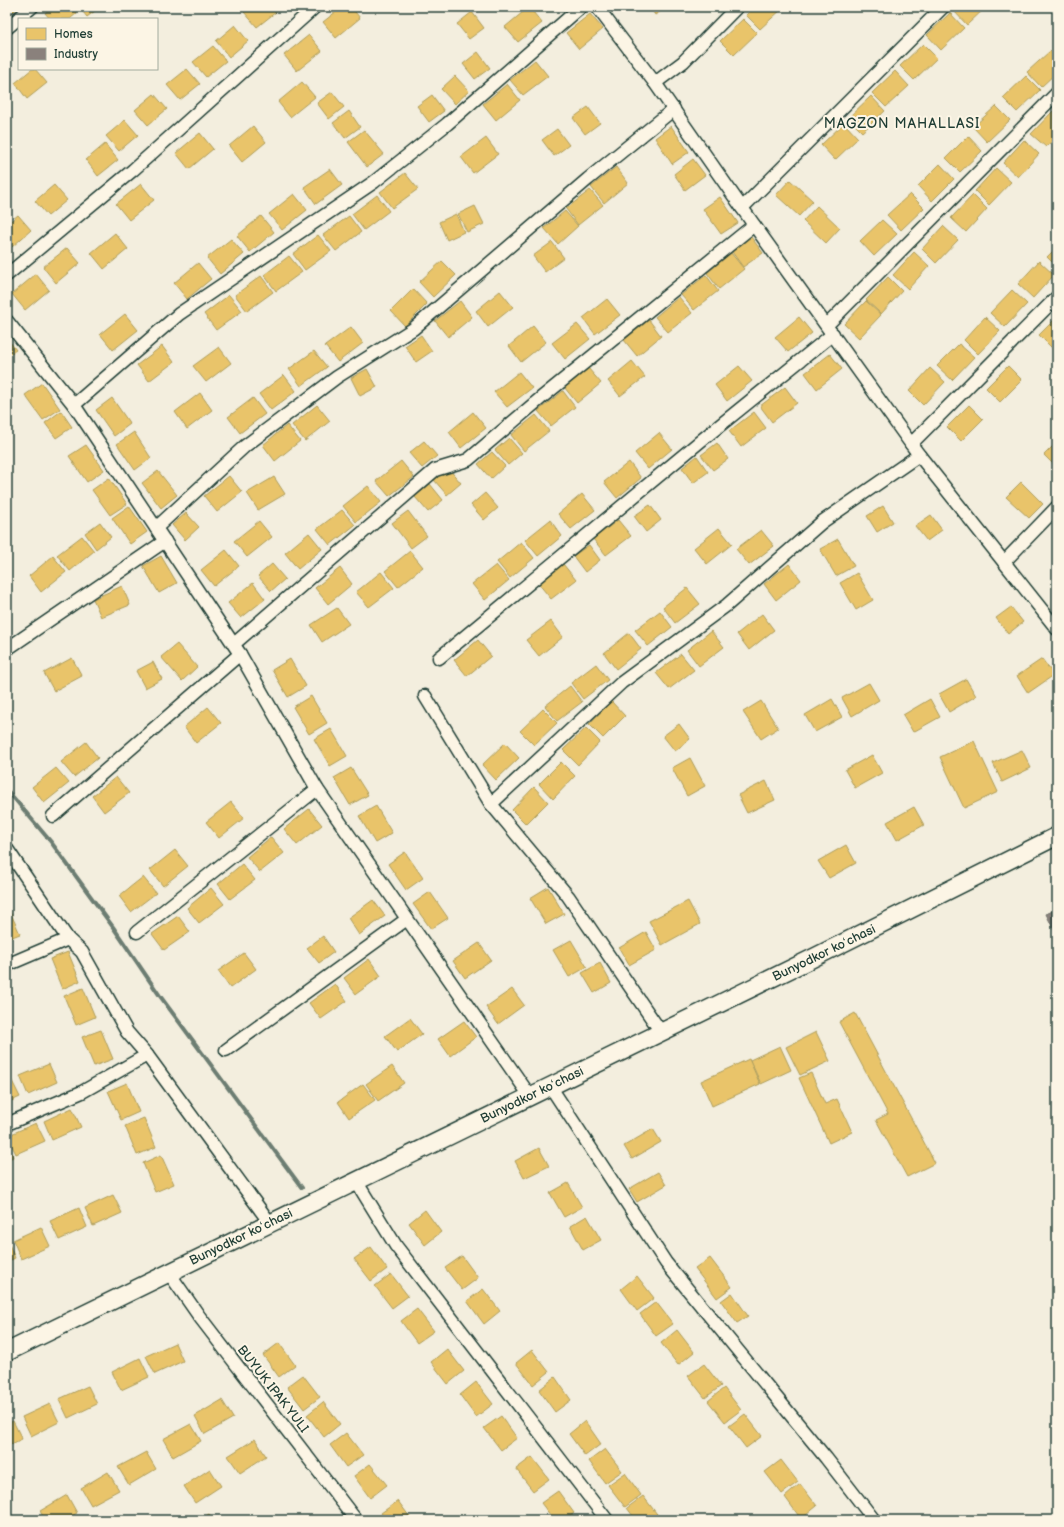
<svg xmlns="http://www.w3.org/2000/svg" width="1064" height="1527" font-family="'Balsamiq Sans',sans-serif">
	<style>
		.homes { fill: #e9c46a; stroke: #ac9c5a }
		.industry { fill: #8a817c; stroke: #6a6d66 }
		.lines { fill: none; stroke-linecap: round; stroke-linejoin: round }
		.stream { stroke: #6c7d72; stroke-width: 4 }
		.street-casing { stroke: #1f3d34; stroke-width: 15 }
		.secondary-casing { stroke: #1f3d34; stroke-width: 20 }
		.street { stroke: #fcf5e5; stroke-width: 12 }
		.secondary { stroke: #fcf5e5; stroke-width: 17 }
		.labels { text-anchor: middle; dominant-baseline: central; stroke-width: 4; stroke-linejoin: round; paint-order: stroke }
		.street-label { font-size: 13px; fill: #1f3d34; stroke: #fcf5e5 }
		.neighbourhood-label { font-size: 14px; letter-spacing: 1px; fill: #1f3d34; stroke: #fcf5e5 }
	</style>
	<rect width="100%" height="100%" fill="#f3eede"/>
	<filter id="ink" filterUnits="userSpaceOnUse"><feTurbulence type="fractalNoise" baseFrequency=".025" numOctaves="2"/><feDisplacementMap in="SourceGraphic" scale="8" xChannelSelector="R" yChannelSelector="G"/><feConvolveMatrix kernelMatrix="1 2 1 2 8 2 1 2 1" color-interpolation-filters="sRGB"/></filter>
	<g filter="url(#ink)">
		<g class="homes">
			<path d="M7 7H19L9 15 7 12Z"/>
			<path d="M53 7H73L77 13 70 19H50L45 13Z"/>
			<path d="M79 7H100L87 17Z"/>
			<path d="M250 7H272L276 12 257 27 244 12Z"/>
			<path d="M342 7H351L360 18 336 38 323 22Z"/>
			<path d="M529 7 542 23 518 42 505 27Z"/>
			<path d="M650 7H667L655 15Z"/>
			<path d="M754 7H782L783 8 760 29 746 15Z"/>
			<path d="M957 7H986L967 25 953 10Z"/>
			<path d="M472 12 484 28 469 39 457 24Z"/>
			<path d="M950 13 964 28 941 50 927 35Z"/>
			<path d="M590 14 603 29 579 49 566 33Z"/>
			<path d="M743 19 757 33 734 55 720 41Z"/>
			<path d="M235 25 248 41 229 57 216 41Z"/>
			<path d="M309 35 322 51 297 71 284 55Z"/>
			<path d="M923 44 937 58 914 80 900 66Z"/>
			<path d="M213 46 226 61 206 77 193 62Z"/>
			<path d="M1050 51 1057 58V72L1041 87 1027 72Z"/>
			<path d="M478 52 490 68 475 79 463 64Z"/>
			<path d="M535 60 548 76 523 95 510 80Z"/>
			<path d="M32 69H35L47 83 27 99 15 83Z"/>
			<path d="M187 69 200 84 180 100 167 85Z"/>
			<path d="M895 71 909 86 886 107 872 93Z"/>
			<path d="M455 76 469 91 455 104 441 89Z"/>
			<path d="M1026 76 1040 90 1017 112 1003 98Z"/>
			<path d="M302 82 315 97 290 117 278 102Z"/>
			<path d="M507 84 520 100 496 120 483 104Z"/>
			<path d="M332 92 344 107 329 119 317 103Z"/>
			<path d="M154 94 167 109 148 125 135 110Z"/>
			<path d="M432 95 444 111 429 122 417 106Z"/>
			<path d="M871 96 885 111 862 132 848 118Z"/>
			<path d="M996 106 1010 120 987 142 973 127Z"/>
			<path d="M588 107 600 123 585 134 573 118Z"/>
			<path d="M349 111 360 127 345 138 333 123Z"/>
			<path d="M1053 111 1057 115V136L1046 147 1031 134Z"/>
			<path d="M125 120 138 135 119 151 106 136Z"/>
			<path d="M844 123 858 138 835 160 821 145Z"/>
			<path d="M253 126 266 142 242 162 229 146Z"/>
			<path d="M671 126 689 152 672 164 655 138Z"/>
			<path d="M557 129 569 145 554 156 542 140Z"/>
			<path d="M364 130 384 154 367 167 348 142Z"/>
			<path d="M200 133 213 149 189 169 176 153Z"/>
			<path d="M968 136 982 151 960 172 946 158Z"/>
			<path d="M486 138 498 154 473 173 461 157Z"/>
			<path d="M1024 140 1039 154 1018 177 1003 163Z"/>
			<path d="M105 144 118 160 98 176 86 160Z"/>
			<path d="M693 159 705 175 685 190 674 174Z"/>
			<path d="M940 164 954 179 932 201 918 186Z"/>
			<path d="M616 167 628 183 604 203 591 187Z"/>
			<path d="M996 168 1011 182 989 205 975 191Z"/>
			<path d="M330 169 342 185 316 204 304 187Z"/>
			<path d="M405 173 418 189 392 208 380 192Z"/>
			<path d="M790 180 813 201 799 216 776 195Z"/>
			<path d="M141 184 154 200 129 220 116 204Z"/>
			<path d="M54 185 67 200 48 216 35 201Z"/>
			<path d="M590 190 603 205 578 225 566 209Z"/>
			<path d="M294 194 307 210 282 230 269 214Z"/>
			<path d="M910 194 924 208 901 230 887 215Z"/>
			<path d="M377 195 389 211 364 230 352 214Z"/>
			<path d="M973 195 987 209 966 232 951 218Z"/>
			<path d="M720 197 738 223 721 234 703 209Z"/>
			<path d="M475 206 484 224 467 232 458 214Z"/>
			<path d="M817 206 840 228 826 243 803 221Z"/>
			<path d="M565 211 578 226 558 244 544 228Z"/>
			<path d="M456 214 464 232 447 240 439 222Z"/>
			<path d="M18 215 31 230 12 247 7 241V224Z"/>
			<path d="M261 216 274 232 250 252 237 236Z"/>
			<path d="M349 216 361 232 336 251 323 235Z"/>
			<path d="M882 220 897 234 874 256 860 241Z"/>
			<path d="M943 226 958 240 936 263 922 249Z"/>
			<path d="M115 233 128 249 104 269 91 253Z"/>
			<path d="M318 235 331 251 305 270 293 254Z"/>
			<path d="M751 237 763 253 743 267 732 252Z"/>
			<path d="M231 239 244 254 220 274 207 258Z"/>
			<path d="M552 242 564 258 545 272 533 256Z"/>
			<path d="M1057 247V267L1047 257Z"/>
			<path d="M67 248 80 263 56 283 43 267Z"/>
			<path d="M914 252 929 266 908 289 893 275Z"/>
			<path d="M731 253 744 269 719 289 707 273Z"/>
			<path d="M289 256 302 272 276 291 264 275Z"/>
			<path d="M442 261 456 275 433 297 419 282Z"/>
			<path d="M1039 261 1054 275 1033 298 1018 284Z"/>
			<path d="M198 263 211 279 187 299 174 283Z"/>
			<path d="M36 274 49 290 25 310 12 294Z"/>
			<path d="M706 275 718 291 694 310 681 295Z"/>
			<path d="M261 276 273 292 247 311 235 295Z"/>
			<path d="M888 277 902 291 881 314 866 300Z"/>
			<path d="M413 289 427 304 405 326 391 311Z"/>
			<path d="M1012 290 1027 304 1005 327 990 313Z"/>
			<path d="M500 291 513 307 488 327 476 311Z"/>
			<path d="M229 295 242 311 216 330 204 314Z"/>
			<path d="M679 297 692 313 668 332 655 317Z"/>
			<path d="M607 299 620 315 595 334 583 318Z"/>
			<path d="M460 301 472 317 448 337 435 321Z"/>
			<path d="M866 301 881 315 859 338 844 324Z"/>
			<path d="M125 314 138 330 113 350 100 334Z"/>
			<path d="M799 317 812 333 788 352 775 337Z"/>
			<path d="M985 317 1000 331 978 354 964 340Z"/>
			<path d="M1057 317V346L1053 349 1039 335Z"/>
			<path d="M649 320 661 336 637 356 624 340Z"/>
			<path d="M577 324 590 339 565 359 552 343Z"/>
			<path d="M533 326 546 342 521 362 509 346Z"/>
			<path d="M351 327 363 343 338 362 325 346Z"/>
			<path d="M421 335 432 351 416 362 405 346Z"/>
			<path d="M7 338 16 350 7 356Z"/>
			<path d="M959 344 974 357 952 380 937 366Z"/>
			<path d="M162 346 174 362 149 381 137 365Z"/>
			<path d="M219 347 231 363 206 382 193 366Z"/>
			<path d="M314 351 327 367 301 386 289 369Z"/>
			<path d="M830 354 842 369 817 389 805 373Z"/>
			<path d="M632 361 645 377 620 396 608 381Z"/>
			<path d="M739 366 752 381 727 401 715 385Z"/>
			<path d="M1008 366 1022 380 1000 402 986 388Z"/>
			<path d="M588 368 601 383 577 403 564 387Z"/>
			<path d="M930 368 945 382 923 405 909 391Z"/>
			<path d="M367 369 377 387 360 396 351 378Z"/>
			<path d="M519 372 532 388 507 407 494 392Z"/>
			<path d="M284 375 296 391 271 410 259 394Z"/>
			<path d="M42 383 60 409 43 420 25 395Z"/>
			<path d="M785 387 797 403 772 422 760 406Z"/>
			<path d="M563 391 575 407 551 426 538 411Z"/>
			<path d="M200 393 212 410 187 429 175 412Z"/>
			<path d="M112 398 130 424 114 436 96 410Z"/>
			<path d="M253 398 265 414 240 433 228 417Z"/>
			<path d="M317 405 330 421 305 441 292 425Z"/>
			<path d="M969 405 983 419 961 441 947 427Z"/>
			<path d="M61 411 72 427 56 438 45 423Z"/>
			<path d="M473 412 486 428 461 448 449 432Z"/>
			<path d="M754 412 766 428 741 447 729 431Z"/>
			<path d="M536 415 549 431 524 451 511 435Z"/>
			<path d="M287 425 300 441 275 461 263 445Z"/>
			<path d="M134 432 151 458 135 470 117 444Z"/>
			<path d="M659 433 672 449 648 469 635 453Z"/>
			<path d="M509 438 522 453 508 465 495 450Z"/>
			<path d="M424 441 437 456 422 468 409 453Z"/>
			<path d="M1057 442V468L1044 455Z"/>
			<path d="M717 443 728 459 713 470 701 455Z"/>
			<path d="M86 445 104 470 87 482 69 456Z"/>
			<path d="M492 452 505 466 491 479 478 464Z"/>
			<path d="M697 456 708 472 693 483 682 468Z"/>
			<path d="M401 461 414 477 389 496 376 481Z"/>
			<path d="M629 462 641 478 617 498 604 482Z"/>
			<path d="M448 468 461 483 447 495 434 480Z"/>
			<path d="M158 471 177 495 161 508 142 483Z"/>
			<path d="M229 476 242 492 217 512 204 496Z"/>
			<path d="M274 477 285 494 258 510 247 493Z"/>
			<path d="M109 478 127 504 110 515 92 490Z"/>
			<path d="M1021 482 1043 504 1029 518 1006 497Z"/>
			<path d="M430 484 443 500 428 512 415 497Z"/>
			<path d="M368 486 381 502 356 522 343 506Z"/>
			<path d="M485 493 498 508 484 520 471 505Z"/>
			<path d="M582 494 595 510 571 529 558 514Z"/>
			<path d="M650 505 661 520 646 532 634 516Z"/>
			<path d="M129 506 147 532 130 544 112 518Z"/>
			<path d="M883 506 893 522 877 532 867 516Z"/>
			<path d="M342 510 355 525 330 545 317 529Z"/>
			<path d="M408 511 427 536 411 548 392 523Z"/>
			<path d="M186 513 199 527 185 540 172 525Z"/>
			<path d="M931 515 942 530 927 541 915 526Z"/>
			<path d="M550 520 562 536 538 556 525 540Z"/>
			<path d="M618 520 631 536 606 555 593 539Z"/>
			<path d="M259 521 272 537 247 557 234 541Z"/>
			<path d="M100 522 111 537 96 549 85 533Z"/>
			<path d="M719 528 732 544 707 564 694 548Z"/>
			<path d="M761 530 774 546 749 565 736 549Z"/>
			<path d="M309 533 322 549 298 569 285 553Z"/>
			<path d="M82 536 94 551 70 571 57 555Z"/>
			<path d="M838 539 854 566 836 576 820 549Z"/>
			<path d="M521 542 534 558 510 578 497 562Z"/>
			<path d="M589 545 600 560 585 572 573 556Z"/>
			<path d="M226 550 239 566 214 586 201 570Z"/>
			<path d="M410 551 423 567 398 587 385 571Z"/>
			<path d="M53 556 66 572 41 592 29 576Z"/>
			<path d="M161 556 177 583 159 593 143 566Z"/>
			<path d="M272 564 285 579 271 591 258 576Z"/>
			<path d="M563 564 576 580 551 599 538 583Z"/>
			<path d="M789 564 801 580 776 600 764 584Z"/>
			<path d="M496 565 509 580 485 600 472 584Z"/>
			<path d="M340 568 352 584 328 604 315 588Z"/>
			<path d="M381 572 394 588 369 607 356 592Z"/>
			<path d="M857 573 873 600 856 610 840 583Z"/>
			<path d="M253 583 265 599 241 618 228 603Z"/>
			<path d="M122 586 130 605 101 617 93 599Z"/>
			<path d="M687 588 700 604 675 623 663 607Z"/>
			<path d="M1011 607 1023 622 1008 634 996 618Z"/>
			<path d="M337 608 349 624 322 642 311 625Z"/>
			<path d="M660 611 672 627 648 646 635 630Z"/>
			<path d="M762 614 774 630 749 650 737 634Z"/>
			<path d="M551 621 563 637 539 656 526 640Z"/>
			<path d="M711 631 724 647 699 666 687 650Z"/>
			<path d="M629 633 641 649 616 669 604 653Z"/>
			<path d="M478 640 491 656 467 676 454 660Z"/>
			<path d="M177 644 197 667 182 681 161 657Z"/>
			<path d="M681 654 694 670 669 689 656 673Z"/>
			<path d="M72 658 82 676 54 691 44 673Z"/>
			<path d="M290 659 306 686 288 697 272 670Z"/>
			<path d="M1042 659 1054 675 1028 693 1017 676Z"/>
			<path d="M153 662 162 679 145 688 136 671Z"/>
			<path d="M596 664 608 680 583 699 571 683Z"/>
			<path d="M966 679 976 696 949 712 939 694Z"/>
			<path d="M869 683 879 700 852 716 842 698Z"/>
			<path d="M570 686 582 702 557 721 545 706Z"/>
			<path d="M311 696 327 723 309 734 293 707Z"/>
			<path d="M832 699 842 717 815 732 805 715Z"/>
			<path d="M930 699 940 717 913 732 903 715Z"/>
			<path d="M611 701 625 716 603 738 589 724Z"/>
			<path d="M761 701 778 728 761 739 743 712Z"/>
			<path d="M208 707 221 723 196 743 184 727Z"/>
			<path d="M543 709 557 723 534 745 520 731Z"/>
			<path d="M679 724 690 739 675 751 663 736Z"/>
			<path d="M586 728 600 742 578 765 563 750Z"/>
			<path d="M331 729 347 756 330 766 314 739Z"/>
			<path d="M974 741 998 792 964 808 940 757Z"/>
			<path d="M86 742 98 758 74 777 61 762Z"/>
			<path d="M505 743 519 758 496 780 482 765Z"/>
			<path d="M1022 750 1031 768 1002 782 993 763Z"/>
			<path d="M872 755 882 773 855 788 845 770Z"/>
			<path d="M690 758 705 786 687 796 672 768Z"/>
			<path d="M561 762 575 776 553 799 539 784Z"/>
			<path d="M56 768 69 783 44 803 32 787Z"/>
			<path d="M351 768 368 795 350 805 334 778Z"/>
			<path d="M116 777 129 793 104 812 92 796Z"/>
			<path d="M766 781 775 800 747 813 738 795Z"/>
			<path d="M534 787 548 802 526 824 512 810Z"/>
			<path d="M231 802 244 818 219 838 206 822Z"/>
			<path d="M376 806 392 833 375 843 359 816Z"/>
			<path d="M914 807 924 825 897 840 887 822Z"/>
			<path d="M309 809 322 825 297 845 284 829Z"/>
			<path d="M271 837 284 853 260 872 247 857Z"/>
			<path d="M846 845 856 863 829 878 818 861Z"/>
			<path d="M175 850 188 866 163 886 150 870Z"/>
			<path d="M405 852 423 878 406 890 388 864Z"/>
			<path d="M242 864 255 880 230 899 218 884Z"/>
			<path d="M143 877 156 893 131 912 119 896Z"/>
			<path d="M548 887 564 914 546 924 530 898Z"/>
			<path d="M211 888 224 904 199 923 187 908Z"/>
			<path d="M430 892 448 918 431 929 413 904Z"/>
			<path d="M373 900 385 916 359 935 348 918Z"/>
			<path d="M688 901 700 924 662 945 649 921Z"/>
			<path d="M7 905 20 934 7 939Z"/>
			<path d="M178 916 190 932 164 950 152 934Z"/>
			<path d="M646 932 656 950 629 965 619 948Z"/>
			<path d="M323 936 334 952 319 963 307 948Z"/>
			<path d="M571 940 587 967 569 977 553 950Z"/>
			<path d="M479 943 491 960 465 978 453 961Z"/>
			<path d="M68 952 80 981 62 989 50 959Z"/>
			<path d="M244 953 256 969 230 988 218 971Z"/>
			<path d="M369 959 381 976 356 994 344 978Z"/>
			<path d="M600 963 611 983 594 993 582 973Z"/>
			<path d="M335 984 347 1001 321 1019 309 1003Z"/>
			<path d="M83 988 95 1017 76 1025 64 996Z"/>
			<path d="M512 989 524 1005 498 1024 486 1007Z"/>
			<path d="M855 1013 935 1163 907 1177 876 1120 888 1114 839 1022Z"/>
			<path d="M410 1018 422 1034 397 1052 385 1036Z"/>
			<path d="M464 1021 476 1037 450 1056 438 1039Z"/>
			<path d="M101 1030 113 1059 94 1066 82 1037Z"/>
			<path d="M816 1032 830 1061 800 1075 786 1047Z"/>
			<path d="M780 1046 791 1070 761 1084 750 1060Z"/>
			<path d="M749 1059 760 1084 712 1106 701 1081Z"/>
			<path d="M49 1064 57 1082 28 1095 20 1076Z"/>
			<path d="M392 1066 404 1083 378 1101 366 1084Z"/>
			<path d="M811 1073 825 1104 837 1099 852 1132 829 1143 799 1078Z"/>
			<path d="M11 1079 20 1097 7 1103V1081Z"/>
			<path d="M127 1083 139 1112 121 1120 108 1091Z"/>
			<path d="M363 1084 375 1100 349 1118 338 1102Z"/>
			<path d="M72 1108 81 1127 52 1140 44 1121Z"/>
			<path d="M144 1118 156 1147 137 1155 125 1126Z"/>
			<path d="M36 1123 45 1141 16 1154 7 1136Z"/>
			<path d="M653 1129 661 1142 632 1159 624 1146Z"/>
			<path d="M7 1143 13 1157 7 1160Z"/>
			<path d="M539 1148 549 1166 524 1178 515 1161Z"/>
			<path d="M161 1155 174 1184 155 1192 143 1163Z"/>
			<path d="M658 1172 666 1185 637 1202 629 1189Z"/>
			<path d="M568 1183 582 1207 564 1217 550 1193Z"/>
			<path d="M113 1195 122 1213 93 1226 85 1208Z"/>
			<path d="M79 1208 87 1227 59 1240 50 1221Z"/>
			<path d="M425 1210 441 1232 425 1245 409 1223Z"/>
			<path d="M587 1216 601 1240 583 1250 570 1226Z"/>
			<path d="M41 1227 50 1246 21 1259 13 1240Z"/>
			<path d="M7 1240 15 1258 7 1262Z"/>
			<path d="M371 1247 387 1269 371 1281 354 1259Z"/>
			<path d="M462 1256 478 1278 462 1290 445 1268Z"/>
			<path d="M710 1258 732 1287 717 1298 695 1269Z"/>
			<path d="M391 1274 408 1296 392 1308 375 1286Z"/>
			<path d="M637 1276 654 1298 637 1311 621 1289Z"/>
			<path d="M483 1289 500 1311 484 1324 467 1301Z"/>
			<path d="M732 1293 748 1316 737 1323 721 1301Z"/>
			<path d="M656 1302 673 1324 656 1336 640 1314Z"/>
			<path d="M417 1309 434 1331 417 1343 401 1321Z"/>
			<path d="M677 1330 694 1352 678 1365 661 1343Z"/>
			<path d="M175 1343 183 1361 155 1374 146 1356Z"/>
			<path d="M279 1343 295 1365 279 1377 263 1355Z"/>
			<path d="M447 1349 464 1371 448 1384 431 1362Z"/>
			<path d="M532 1350 549 1372 533 1385 516 1363Z"/>
			<path d="M140 1358 149 1377 121 1390 112 1372Z"/>
			<path d="M704 1364 721 1386 705 1398 688 1376Z"/>
			<path d="M303 1375 320 1397 304 1409 287 1387Z"/>
			<path d="M555 1377 571 1400 555 1412 539 1390Z"/>
			<path d="M476 1382 493 1404 476 1417 460 1395Z"/>
			<path d="M88 1386 97 1404 68 1418 59 1399Z"/>
			<path d="M724 1388 741 1410 725 1422 708 1401Z"/>
			<path d="M222 1400 233 1418 205 1434 195 1416Z"/>
			<path d="M323 1402 340 1424 324 1437 307 1415Z"/>
			<path d="M50 1404 59 1422 31 1436 22 1417Z"/>
			<path d="M745 1414 762 1436 746 1448 729 1426Z"/>
			<path d="M501 1416 517 1438 501 1450 484 1428Z"/>
			<path d="M13 1421 22 1439 7 1446V1424Z"/>
			<path d="M585 1421 601 1444 585 1456 569 1434Z"/>
			<path d="M191 1424 201 1441 173 1457 163 1439Z"/>
			<path d="M346 1433 363 1455 346 1467 330 1445Z"/>
			<path d="M255 1439 266 1456 240 1473 228 1456Z"/>
			<path d="M605 1449 622 1471 605 1483 589 1461Z"/>
			<path d="M146 1452 156 1469 129 1485 118 1467Z"/>
			<path d="M532 1457 549 1479 533 1491 516 1469Z"/>
			<path d="M781 1460 798 1482 782 1494 765 1472Z"/>
			<path d="M370 1464 387 1485 370 1498 354 1476Z"/>
			<path d="M210 1469 221 1486 195 1503 184 1486Z"/>
			<path d="M108 1472 119 1490 91 1505 81 1488Z"/>
			<path d="M625 1473 641 1495 625 1507 608 1485Z"/>
			<path d="M800 1484 817 1506 801 1519 785 1497Z"/>
			<path d="M558 1491 574 1513 565 1520H554L541 1503Z"/>
			<path d="M67 1495 77 1513 65 1520H45L40 1511Z"/>
			<path d="M643 1496 660 1518 657 1520H636L627 1508Z"/>
			<path d="M398 1501 412 1520H386L381 1513Z"/>
			<path d="M209 1514 214 1520H200Z"/>
		</g>
		<path class="industry" d="M1057 909V936L1046 914Z"/>
		<g class="lines">
			<path class="stream" d="M7 790 51 842 113 927 160 996 302 1188"/>
			<defs>
				<g id="street">
					<path d="M597 7 655 83 754 225 919 455 1057 629"/>
					<path d="M7 28 32 7"/>
					<path d="M655 83 683 62 737 7"/>
					<path d="M742 208 943 7"/>
					<path d="M7 275 133 170 315 7"/>
					<path d="M7 321 74 405 240 654 317 789 530 1096"/>
					<path d="M827 325 1057 93"/>
					<path d="M74 405 179 314 374 182 447 124 581 7"/>
					<path d="M911 444 1057 297"/>
					<path d="M156 528 245 446 337 377 413 329 588 179 674 109"/>
					<path d="M1004 562 1057 507"/>
					<path d="M234 644 435 470 468 460 541 398 754 225"/>
					<path d="M7 649 165 541"/>
					<path d="M439 658 703 439 833 334"/>
					<path d="M425 696 491 804 568 896 661 1032"/>
					<path d="M491 804 621 683 727 605 822 522 919 455"/>
					<path d="M53 816 240 654"/>
					<path d="M7 849 68 939 82 952 127 1032 147 1055 270 1223"/>
					<path d="M137 932 317 789"/>
					<path d="M7 965 68 939"/>
					<path d="M226 1050 407 919"/>
					<path d="M550 1086 666 1263 826 1458 874 1520"/>
					<path d="M7 1124 82 1092 147 1055"/>
					<path d="M356 1181 396 1246 607 1520"/>
					<path d="M169 1273 199 1316 356 1520"/>
				</g>
				<path id="secondary" d="M7 1352 811 959 1057 836"/>
			</defs>
			<use href="#street" class="street-casing"/>
			<use href="#secondary" class="secondary-casing"/>
			<use href="#street" class="street"/>
			<use href="#secondary" class="secondary"/>
		</g>
	</g>
	<g class="labels">
		<g class="street-label">
			<text transform="translate(824 953) rotate(-26)">Bunyodkor koʻchasi</text>
			<text transform="translate(532 1095) rotate(-26)">Bunyodkor koʻchasi</text>
			<text transform="translate(241 1237) rotate(-26)">Bunyodkor koʻchasi</text>
			<text transform="translate(273 1389) rotate(52)">BUYUK IPAK YULI</text>
		</g>
		<g class="neighbourhood-label">
			<text x="902" y="123">MAGZON MAHALLASI</text>
		</g>
	</g>
	<rect width="1064" height="1527" fill="none" stroke="#fcf5e5" stroke-width="24"/>
	<rect x="12" y="12" width="1040" height="1503" fill="none" stroke="#1f3d34" stroke-width="1.5" filter="url(#ink)"/>
	<rect x="18" y="18" width="140" height="52" fill="#fcf5e5" stroke="#a4ab9e"/>
	<rect x="26" y="28" width="20" height="12" fill="#e9c46a" stroke="#a4ab9e"/>
	<text x="54" y="38" font-size="12" fill="#1f3d34">Homes</text>
	<rect x="26" y="48" width="20" height="12" fill="#8a817c" stroke="#a4ab9e"/>
	<text x="54" y="58" font-size="12" fill="#1f3d34">Industry</text>
</svg>
